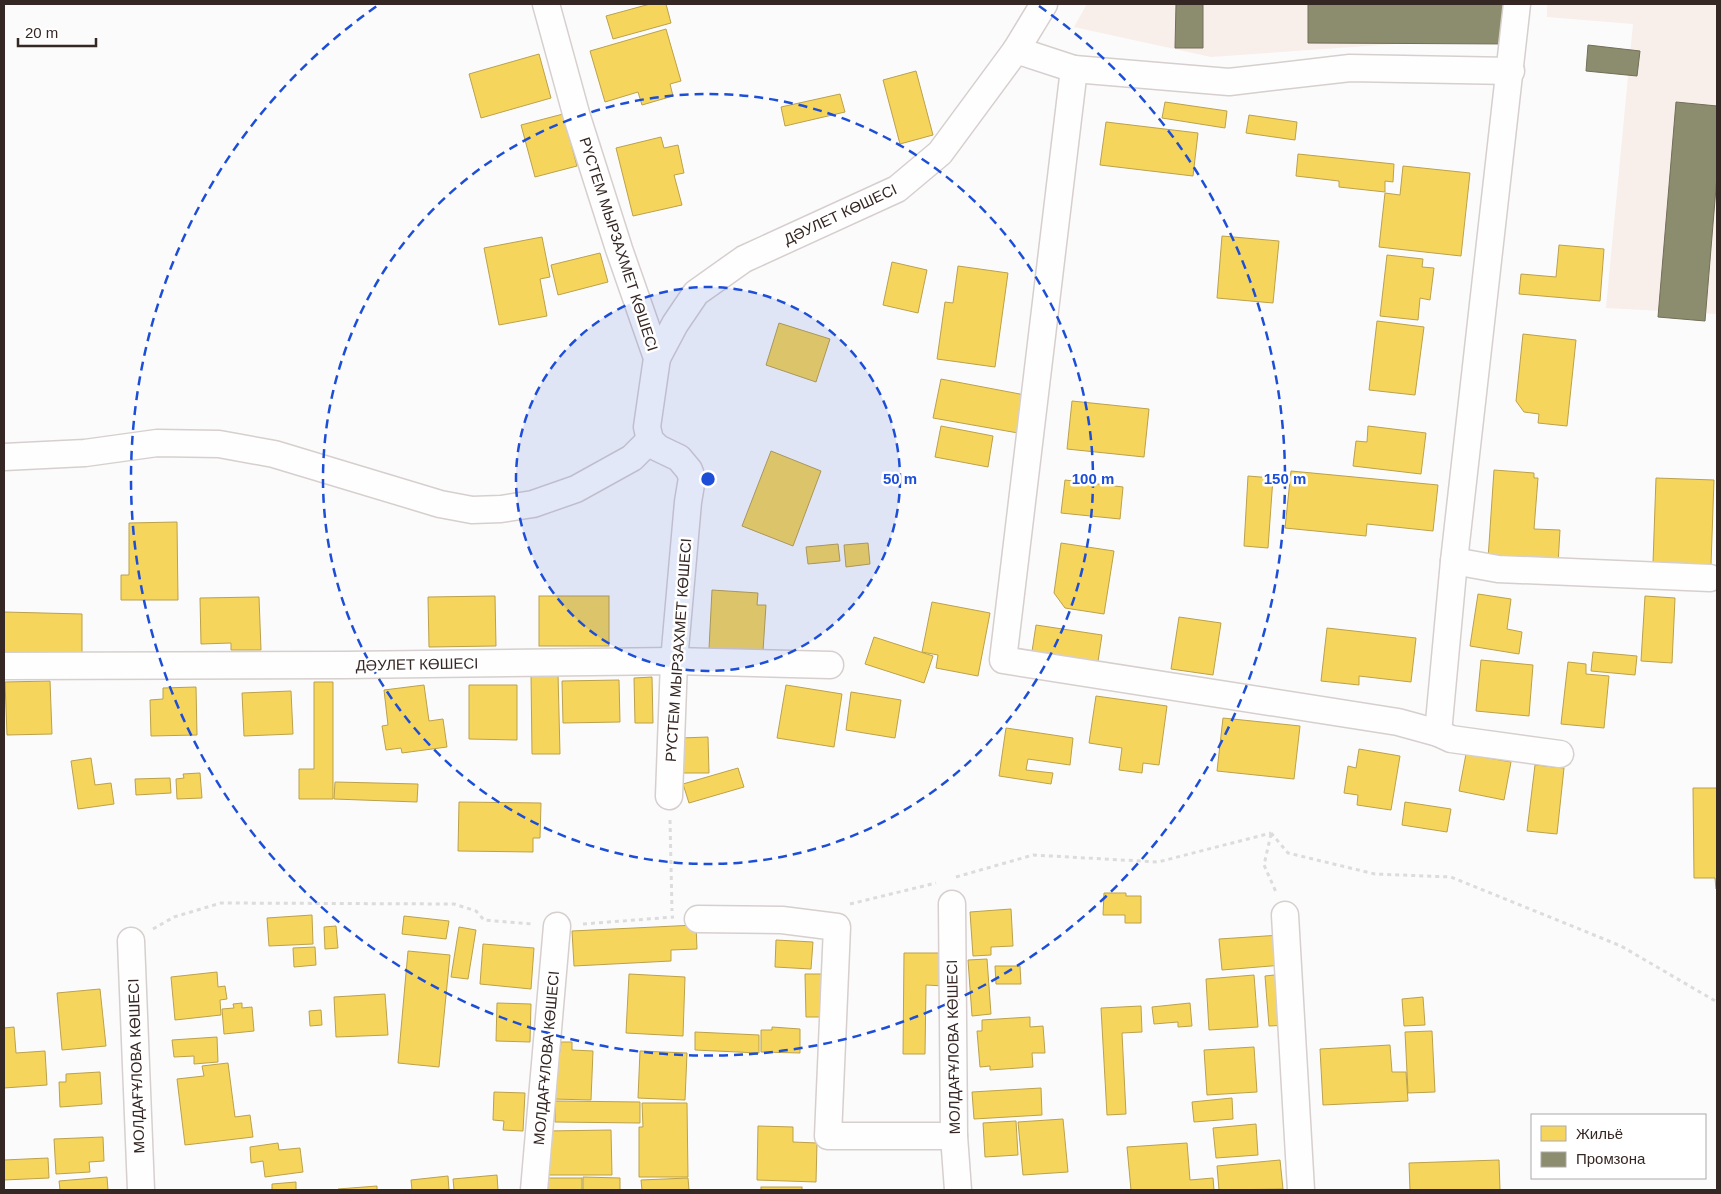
<svg xmlns="http://www.w3.org/2000/svg" width="1721" height="1194" font-family="Arial,sans-serif">
	<style>
		.built { fill: #f8eeea }
		.homes { fill: #f6d55c; stroke: #bca14b }
		.industry { fill: #8c8c6e; stroke: #726e58 }
		.lines { fill: none; stroke-linecap: round; stroke-linejoin: round }
		.minor-casing { stroke: #d6cfcd; stroke-width: 29 }
		.path { stroke: #dcdcdc; stroke-width: 3; stroke-dasharray: 4 4; stroke-linecap: butt }
		.minor { stroke: #fefefe; stroke-width: 26 }
		.ring { fill: none; stroke: #1d4ed8; stroke-width: 2.5; stroke-dasharray: 9 6 }
		.labels { text-anchor: middle; dominant-baseline: central; stroke-width: 5; stroke-linejoin: round; paint-order: stroke }
		.street-label { font-size: 15px; fill: #352723; stroke: #fff }
		.centre { fill: #1d4ed8; stroke: #fff; stroke-width: 2.5 }
		.ring-label { font-size: 15px; text-anchor: middle; font-weight: bold; fill: #1d4ed8; stroke: #fff; stroke-width: 5; stroke-linejoin: round; paint-order: stroke }
	</style>
	<rect width="100%" height="100%" fill="#fbfbfb"/>
	<g class="built">
		<path d="M1087 4H1498L1496 37 1211 57 1074 27Z"/>
		<path d="M1547 4H1717V314L1606 308 1633 24 1547 17Z"/>
	</g>
	<g class="homes">
		<path d="M650 4H666L671 23 613 39 606 16Z"/>
		<path d="M666 29 681 81 670 84 673 96 642 105 638 92 605 102 590 51Z"/>
		<path d="M539 54 551 98 481 118 469 74Z"/>
		<path d="M916 71 933 135 900 144 883 80Z"/>
		<path d="M840 94 845 112 785 126 781 107Z"/>
		<path d="M1165 102 1227 111 1225 128 1162 118Z"/>
		<path d="M563 114 577 166 535 177 521 125Z"/>
		<path d="M1249 115 1297 122 1295 140 1246 133Z"/>
		<path d="M1106 122 1198 133 1193 176 1100 165Z"/>
		<path d="M661 137 664 148 678 145 684 173 674 175 682 205 633 216 616 148Z"/>
		<path d="M1298 154 1394 164 1393 182 1385 181V192L1339 187V181L1296 176Z"/>
		<path d="M1403 166 1470 173 1461 256 1379 247 1385 193 1400 195Z"/>
		<path d="M1222 236 1279 241 1273 303 1217 298Z"/>
		<path d="M542 237 550 277 540 279 547 316 499 325 484 248Z"/>
		<path d="M1559 245 1604 249 1600 301 1519 294 1521 274 1556 277Z"/>
		<path d="M600 253 608 282 558 295 551 265Z"/>
		<path d="M1387 255 1423 259 1422 267 1434 268 1430 300 1420 298 1418 320 1380 316Z"/>
		<path d="M892 262 927 270 918 313 883 305Z"/>
		<path d="M958 266 1008 273 995 367 937 359 945 302 953 303Z"/>
		<path d="M1377 321 1424 327 1415 395 1369 390Z"/>
		<path d="M779 323 830 339 816 382 766 365Z"/>
		<path d="M1523 334 1576 340 1567 426 1538 423 1539 414 1524 412 1516 401Z"/>
		<path d="M941 379 1025 395 1018 433 933 418Z"/>
		<path d="M1072 401 1149 409 1144 457 1067 449Z"/>
		<path d="M941 426 993 436 988 467 935 457Z"/>
		<path d="M1368 426 1426 433 1421 474 1353 466 1356 441 1367 442Z"/>
		<path d="M771 451 821 471 793 546 742 526Z"/>
		<path d="M1494 470 1534 473V478H1538L1534 529 1560 530 1558 564 1488 559Z"/>
		<path d="M1291 471 1438 485 1433 531 1367 524 1366 536 1285 528Z"/>
		<path d="M1248 476 1273 478 1268 548 1244 546Z"/>
		<path d="M1656 478 1714 480 1711 565 1653 563Z"/>
		<path d="M1065 480 1123 487 1120 519 1061 513Z"/>
		<path d="M177 522 178 600H121V575H129V523Z"/>
		<path d="M868 543 870 564 846 567 844 545Z"/>
		<path d="M1061 543 1114 551 1104 614 1065 608 1054 593Z"/>
		<path d="M838 544 840 561 808 564 806 547Z"/>
		<path d="M712 590 758 593 757 605H766L763 651 709 649Z"/>
		<path d="M1478 594 1511 599 1507 629 1522 632 1519 654 1470 646Z"/>
		<path d="M495 596 496 646 429 647 428 597Z"/>
		<rect x="539" y="596" width="70" height="50"/>
		<path d="M1645 596 1675 598 1672 663 1641 661Z"/>
		<path d="M259 597 261 650H231V643L201 644 200 598Z"/>
		<path d="M932 602 990 613 978 676 936 668 938 655 922 652Z"/>
		<path d="M4 612 82 614V655L4 654Z"/>
		<path d="M1179 617 1221 623 1213 675 1171 669Z"/>
		<path d="M1036 625 1102 635 1097 668 1031 658Z"/>
		<path d="M1327 628 1416 638 1411 682 1359 676V685L1321 681Z"/>
		<path d="M874 637 933 656 924 683 865 664Z"/>
		<path d="M1593 652 1637 656 1635 675 1591 671Z"/>
		<path d="M1481 660 1533 665 1529 716 1476 711Z"/>
		<path d="M1568 662 1586 664V674L1609 676 1604 728 1561 724Z"/>
		<path d="M558 673 560 754H532L531 674Z"/>
		<path d="M652 677 653 723H635L634 678Z"/>
		<path d="M619 680 620 722 563 723 562 681Z"/>
		<path d="M50 681 52 734 7 735 5 682Z"/>
		<path d="M314 682H333V799H299V769H314Z"/>
		<path d="M424 685 429 721 443 719 447 747 402 753 401 748 386 750 382 726 388 725 384 690Z"/>
		<path d="M469 685H517V740L469 739Z"/>
		<path d="M786 685 842 694 834 747 777 738Z"/>
		<path d="M196 687 197 735 151 736 150 700 163 699V688Z"/>
		<path d="M291 691 293 734 244 736 242 693Z"/>
		<path d="M851 692 901 700 895 738 846 730Z"/>
		<path d="M1096 696 1167 706 1159 765 1143 763 1142 773 1119 770 1122 748 1089 743Z"/>
		<path d="M1223 718 1300 726 1294 779 1217 771Z"/>
		<path d="M1006 728 1073 738 1070 765 1028 759 1026 770 1053 773 1051 784 999 776Z"/>
		<path d="M708 737 709 773H681V738Z"/>
		<path d="M1359 749 1400 756 1391 810 1357 805 1358 795 1344 793 1348 766 1356 768Z"/>
		<path d="M1466 754 1511 762 1504 800 1459 791Z"/>
		<path d="M91 758 95 785 111 783 114 804 78 809 71 761Z"/>
		<path d="M1535 765 1564 768 1557 834 1527 831Z"/>
		<path d="M738 768 744 787 689 803 683 784Z"/>
		<path d="M200 773 202 798 177 799 176 779 184 778 183 774Z"/>
		<path d="M170 778 171 793 136 795 135 779Z"/>
		<path d="M335 782 418 784 417 802 334 799Z"/>
		<path d="M1693 788H1717V889H1716L1715 878H1694Z"/>
		<path d="M459 802 541 803 540 838H533V852L458 851Z"/>
		<path d="M1405 802 1451 809 1447 832 1402 825Z"/>
		<path d="M1104 893H1126V896H1141V923H1125V915H1103Z"/>
		<path d="M1011 909 1013 946 991 947V955L973 956 970 912Z"/>
		<path d="M312 915 313 944 269 946 267 918Z"/>
		<path d="M404 916 449 921 446 939 402 934Z"/>
		<path d="M696 925 697 949 671 950V961L574 966 572 931Z"/>
		<path d="M336 926 338 948 325 949 324 927Z"/>
		<path d="M459 927 476 930 468 979 451 977Z"/>
		<path d="M1281 935 1283 965 1222 970 1219 939Z"/>
		<path d="M776 940 813 942 811 969 775 967Z"/>
		<path d="M483 944 534 948 531 989 480 984Z"/>
		<path d="M315 947 316 965 294 967 293 948Z"/>
		<path d="M408 951 450 955 439 1067 398 1063Z"/>
		<path d="M904 953H945L944 986 926 985 925 1054H903Z"/>
		<path d="M987 959 991 1014 972 1016 968 960Z"/>
		<path d="M995 966H1020L1021 984H996Z"/>
		<path d="M217 972 218 987 225 986 227 999 220 1000 221 1015 175 1020 171 977Z"/>
		<path d="M629 974 685 977 683 1036 626 1033Z"/>
		<path d="M805 974H825L826 1017H806Z"/>
		<path d="M1284 974 1289 1025 1269 1026 1265 976Z"/>
		<path d="M1254 975 1258 1027 1209 1030 1206 979Z"/>
		<path d="M100 989 106 1046 62 1050 57 993Z"/>
		<path d="M385 994 388 1035 336 1037 334 997Z"/>
		<path d="M1423 997 1425 1025 1404 1026 1402 999Z"/>
		<path d="M242 1003V1008L252 1007 254 1031 224 1034 222 1009 234 1008 233 1004Z"/>
		<path d="M497 1003 531 1004 530 1042 496 1041Z"/>
		<path d="M1190 1003 1192 1026 1178 1027V1022L1154 1024 1152 1007Z"/>
		<path d="M1141 1006 1142 1032 1122 1033 1126 1114 1107 1115 1101 1008Z"/>
		<path d="M321 1010 322 1025 310 1026 309 1011Z"/>
		<path d="M1030 1017V1027L1043 1026 1045 1053H1032L1033 1067 990 1070V1066L980 1067 977 1031H982V1020Z"/>
		<path d="M14 1027 16 1053 45 1051 47 1085 4 1088V1028Z"/>
		<path d="M772 1027 800 1029V1053L761 1052V1030H772Z"/>
		<path d="M1432 1031 1435 1092 1408 1093 1405 1032Z"/>
		<path d="M695 1032 759 1035V1053L695 1050Z"/>
		<path d="M217 1037 218 1062 194 1064V1056L174 1057 172 1040Z"/>
		<path d="M561 1042H572V1050L593 1051 591 1100 553 1099 556 1052H560Z"/>
		<path d="M1390 1045 1392 1072H1406L1408 1101 1323 1105 1320 1049Z"/>
		<path d="M1254 1047 1257 1092 1207 1095 1204 1050Z"/>
		<path d="M640 1051 687 1053 685 1100 638 1098Z"/>
		<path d="M228 1063 235 1117 250 1115 253 1137 185 1145 177 1079 204 1076 202 1066Z"/>
		<path d="M100 1072 102 1104 60 1107 59 1082H66V1074Z"/>
		<path d="M1041 1088 1042 1115 974 1119 972 1092Z"/>
		<path d="M494 1092 525 1093 523 1131 503 1130 504 1121 493 1120Z"/>
		<path d="M1232 1098 1233 1119 1194 1122 1192 1102Z"/>
		<path d="M555 1101 640 1102V1123L555 1122Z"/>
		<path d="M642 1103H687L688 1177H639V1127H643Z"/>
		<path d="M1063 1119 1068 1172 1023 1175 1018 1122Z"/>
		<path d="M1016 1121 1018 1155 985 1157 983 1123Z"/>
		<path d="M1256 1124 1258 1155 1216 1158 1213 1128Z"/>
		<path d="M758 1126 793 1127V1142L817 1143 816 1182 757 1180Z"/>
		<path d="M611 1130 612 1175H548L547 1131Z"/>
		<path d="M103 1137 104 1161 89 1162 90 1172 56 1174 54 1139Z"/>
		<path d="M278 1143 279 1150 300 1148 303 1172 265 1177 263 1161 251 1163 250 1147Z"/>
		<path d="M1187 1143 1190 1180 1213 1178 1214 1190H1131L1127 1147Z"/>
		<path d="M48 1158 49 1178 4 1180V1160Z"/>
		<path d="M1280 1160 1283 1189 1219 1190 1217 1166Z"/>
		<path d="M1499 1160 1500 1190H1410L1409 1163Z"/>
		<path d="M497 1175 498 1190H454L453 1179Z"/>
		<path d="M448 1176 449 1190H412L411 1180Z"/>
		<path d="M107 1177 108 1190H60L59 1181Z"/>
		<path d="M583 1177 620 1178V1190H583Z"/>
		<path d="M546 1178H582V1190H547Z"/>
		<path d="M688 1178 689 1190H642L641 1180Z"/>
		<path d="M296 1182V1190H272V1184Z"/>
		<path d="M377 1186V1190H339L338 1189Z"/>
		<rect x="761" y="1187" width="41" height="3"/>
	</g>
	<g class="industry">
		<path d="M1176 4H1203V48H1175Z"/>
		<path d="M1308 4H1512V44L1308 43Z"/>
		<path d="M1588 45 1640 51 1637 76 1586 71Z"/>
		<path d="M1676 102 1717 106V176L1705 321 1658 317Z"/>
	</g>
	<g class="lines">
		<defs>
			<g id="minor">
				<path d="M546 4 577 117 619 249 657 358 647 427 650 440 658 448 679 458 689 470 692 478 688 502 674 661 669 796"/>
				<path d="M1016 50 1074 69 1229 82 1350 68 1511 71"/>
				<path d="M1074 69 1003 660 1398 722 1438 733 1451 739 1560 754"/>
				<path d="M657 358 675 324 696 293 744 259 897 189 940 153 1016 50 1044 4"/>
				<path d="M4 457 85 453 157 443 219 444 274 454 440 504 472 510 501 509 533 504 576 489 632 458 650 440"/>
				<path d="M1454 561 1498 569 1710 578"/>
				<path d="M4 666 345 665 674 661 830 665"/>
				<path d="M1438 733 1454 561 1517 4"/>
				<path d="M952 904 954 1136 958 1190"/>
				<path d="M1285 915 1301 1190"/>
				<path d="M698 919 782 920 837 927 828 1136H954"/>
				<path d="M131 941 141 1190"/>
				<path d="M534 1190 557 926"/>
			</g>
		</defs>
		<use href="#minor" class="minor-casing"/>
		<g class="path">
			<path d="M670 820 672 911"/>
			<path d="M1271 833 1288 853 1375 874 1451 877 1621 946 1717 1002"/>
			<path d="M1271 834 1264 865 1276 892"/>
			<path d="M956 877 1033 855 1158 862 1271 833"/>
			<path d="M850 904 936 883"/>
			<path d="M583 924 674 917"/>
			<path d="M153 929 174 917 221 903 454 904 476 911 484 920 532 924"/>
		</g>
		<use href="#minor" class="minor"/>
	</g>
	<circle cx="708" cy="479" r="192" fill="#1d4ed8" fill-opacity=".12"/>
	<g class="ring">
		<circle cx="708" cy="479" r="192"/>
		<circle cx="708" cy="479" r="385"/>
		<path d="M1039 6A577 577 0 1 1 377 6"/>
	</g>
	<g class="labels">
		<g class="street-label">
			<text transform="translate(840 214) rotate(-25)">ДӘУЛЕТ КӨШЕСІ</text>
			<text transform="translate(619 244) rotate(72)">РҮСТЕМ МЫРЗАХМЕТ КӨШЕСІ</text>
			<text transform="translate(678 650) rotate(-86)">РҮСТЕМ МЫРЗАХМЕТ КӨШЕСІ</text>
			<text transform="translate(417 664) rotate(-1)">ДӘУЛЕТ КӨШЕСІ</text>
			<text transform="translate(953 1047) rotate(-91)">МОЛДАҒҰЛОВА КӨШЕСІ</text>
			<text transform="translate(546 1058) rotate(-85)">МОЛДАҒҰЛОВА КӨШЕСІ</text>
			<text transform="translate(136 1066) rotate(-92)">МОЛДАҒҰЛОВА КӨШЕСІ</text>
		</g>
	</g>
	<circle cx="708" cy="479" r="8" class="centre"/>
	<g class="ring-label">
		<text x="900" y="484">50 m</text>
		<text x="1093" y="484">100 m</text>
		<text x="1285" y="484">150 m</text>
	</g>
	<rect width="1721" height="1194" fill="none" stroke="#352723" stroke-width="10"/>
	<rect x="1531" y="1114" width="175" height="65" fill="#ffffff" stroke="#aea9a7"/>
	<rect x="1541" y="1126" width="25" height="15" fill="#f6d55c" stroke="#aea9a7"/>
	<text x="1576" y="1139" font-size="15" fill="#352723">Жильё</text>
	<rect x="1541" y="1152" width="25" height="15" fill="#8c8c6e" stroke="#aea9a7"/>
	<text x="1576" y="1164" font-size="15" fill="#352723">Промзона</text>
	<path d="M18 38v8h78v-8" fill="none" stroke="#352723" stroke-width="2.5"/>
	<text x="25" y="38" font-size="15" fill="#352723" stroke="#ffffff" stroke-width="4" paint-order="stroke">20 m</text>
</svg>
